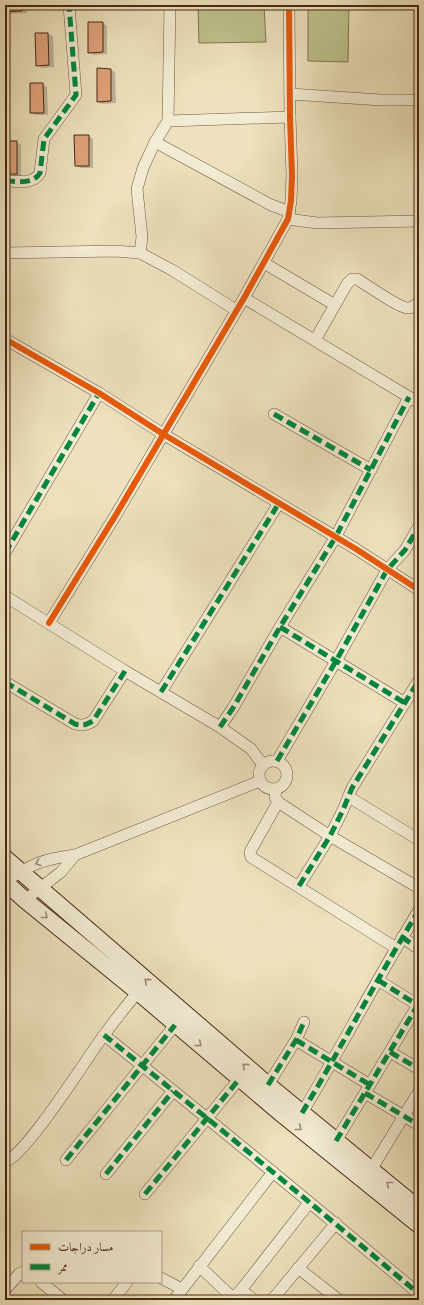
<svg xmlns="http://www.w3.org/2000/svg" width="424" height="1305" font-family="'Sorts Mill Goudy',Amiri,serif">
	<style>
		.green { fill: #bdc28d; stroke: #837451 }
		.shadow { fill: #0003 }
		.building { fill: #e0a37c; stroke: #492715 }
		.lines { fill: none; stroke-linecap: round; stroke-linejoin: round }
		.minor-casing { stroke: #72563f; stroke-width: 12 }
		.secondary-casing { stroke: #492715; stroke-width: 18 }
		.minor { stroke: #f3ecd4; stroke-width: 11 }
		.secondary { stroke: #f3ecd4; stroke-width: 16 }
		.quiet { stroke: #00873e; stroke-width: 5; stroke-dasharray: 10 5; stroke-linecap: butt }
		.cycleway-casing { stroke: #f3ecd4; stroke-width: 8 }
		.cycleway { stroke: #e8590c; stroke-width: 6 }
		.oneway { stroke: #9e8a74 }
	</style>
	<rect width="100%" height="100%" fill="#ede2bd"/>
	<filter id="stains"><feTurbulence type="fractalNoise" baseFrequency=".005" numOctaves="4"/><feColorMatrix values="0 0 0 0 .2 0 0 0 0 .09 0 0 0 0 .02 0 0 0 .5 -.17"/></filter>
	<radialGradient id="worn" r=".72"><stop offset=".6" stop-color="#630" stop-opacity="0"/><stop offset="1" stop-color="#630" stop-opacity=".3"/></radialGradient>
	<g class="green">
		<path d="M198 5H264L266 42 199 43Z"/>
		<path d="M308 5H349L348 62 308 61Z"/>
	</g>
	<g class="shadow">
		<path d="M5 5H27V13L5 14Z"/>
		<path d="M89 5H105V8L93 9 89 6Z"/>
		<path d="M103 23 107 26V54L93 55 89 52Z"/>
		<path d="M36 34H48L53 36 54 67 42 68 37 65Z"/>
		<path d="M111 70 115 72 116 103 102 104 98 101Z"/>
		<path d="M42 84 47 87 48 115H35L31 113Z"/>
		<path d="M89 136 93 139V168H81L76 166Z"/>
		<path d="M5 142H16L21 145V176H9L5 174Z"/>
	</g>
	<g class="building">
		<path d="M5 5H23L22 11 5 12Z"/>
		<path d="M88 22H103V52L88 53Z"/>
		<path d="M35 33H48L49 65 36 66Z"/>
		<path d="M97 68 111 69V101L97 102Z"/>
		<path d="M30 83H43L44 113H30Z"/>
		<path d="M74 135H89V166H75Z"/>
		<rect x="5" y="141" width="12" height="33"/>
	</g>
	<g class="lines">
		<defs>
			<g id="minor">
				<path d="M290 94 381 100H419"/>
				<path d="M168 121 170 5"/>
				<path d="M155 142 271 205 290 212"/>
				<path d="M5 181C17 181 33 185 40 173L44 139 76 95 69 5"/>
				<path d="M288 219 317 223 419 221"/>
				<path d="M5 253 115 251 140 253 172 270 236 310"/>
				<path d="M140 253 142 237 137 189 143 168 155 142 168 121 290 117"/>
				<path d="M264 263 335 305"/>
				<path d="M244 298 419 403"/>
				<path d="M5 339 99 393 163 434 356 549 419 590"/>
				<path d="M315 340 347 284 352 279H357C367 285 399 308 408 308 413 308 415 305 419 302"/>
				<path d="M274 414 371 470"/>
				<path d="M5 553 99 393"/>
				<path d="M5 596 125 671 220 727 251 749 263 765"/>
				<path d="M49 623 117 513 244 298 288 219 291 201 292 175 290 117 289 5"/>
				<path d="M280 627 405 703"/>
				<path d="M5 682 75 724C83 726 86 725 93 721L125 671"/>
				<path d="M161 692 279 503"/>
				<path d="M220 727 233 708 280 627 335 538 409 397"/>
				<path d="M277 761 336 661 387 570 405 550 419 526"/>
				<circle cx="273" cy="775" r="14"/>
				<path d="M276 789 275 797 278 802 330 836 419 888"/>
				<path d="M349 797 419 840"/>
				<path d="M278 802 251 850 250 853 251 857 396 948"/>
				<path d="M5 882C31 864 43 859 75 855L260 781"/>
				<path d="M299 886 330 836 343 810 352 788 419 680"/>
				<path d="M25 900 61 872 75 855"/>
				<path d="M402 937 419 949"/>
				<path d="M378 980 419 1006"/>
				<path d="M104 1035C210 1120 315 1206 419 1294"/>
				<path d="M296 1040 370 1085"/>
				<path d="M390 1052 419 1069"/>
				<path d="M268 1085 296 1040 304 1022"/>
				<path d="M365 1093 419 1125"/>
				<path d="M302 1113C342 1046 378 977 419 910"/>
				<path d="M336 1141 419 1003"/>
				<path d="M66 1160 175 1025"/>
				<path d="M5 1162C27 1154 86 1059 104 1035 115 1020 126 1006 138 992"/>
				<path d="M371 1170 419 1091"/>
				<path d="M106 1174 173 1091"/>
				<path d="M145 1194 240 1078"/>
				<path d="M199 1266 233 1298"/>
				<path d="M298 1268 339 1300"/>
				<path d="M161 1278 182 1289"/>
				<path d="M41 1282 63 1300"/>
				<path d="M5 1290 19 1274 23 1272"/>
				<path d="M241 1290 254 1300"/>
				<path d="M113 1300 127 1282"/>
				<path d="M174 1300 273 1172"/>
				<path d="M231 1300 241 1290 309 1203"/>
				<path d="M272 1300 336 1223"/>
			</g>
			<g id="secondary">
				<path d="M5 858 268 1085 419 1209"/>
				<path d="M5 882 25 900 138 992 278 1111 419 1225"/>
			</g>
		</defs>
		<use href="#minor" class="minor-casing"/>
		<use href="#secondary" class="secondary-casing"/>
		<use href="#minor" class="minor"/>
		<use href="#secondary" class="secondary"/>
		<g class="quiet">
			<path d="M5 181C17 181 33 185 40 173L44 139 76 95 69 5"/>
			<path d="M274 414 371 470"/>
			<path d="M5 553 99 393"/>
			<path d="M280 627 405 703"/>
			<path d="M5 682 75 724C83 726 86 725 93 721L125 671"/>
			<path d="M161 692 279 503"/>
			<path d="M220 727 233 708 280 627 335 538 409 397"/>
			<path d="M277 761 336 661 387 570 405 550 419 526"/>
			<path d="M299 886 330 836 343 810 352 788 419 680"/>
			<path d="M402 937 419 949"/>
			<path d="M378 980 419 1006"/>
			<path d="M104 1035C210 1120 315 1206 419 1294"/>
			<path d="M296 1040 370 1085"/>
			<path d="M390 1052 419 1069"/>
			<path d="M268 1085 296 1040 304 1022"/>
			<path d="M365 1093 419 1125"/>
			<path d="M302 1113C342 1046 378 977 419 910"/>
			<path d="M336 1141 419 1003"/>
			<path d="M66 1160 175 1025"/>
			<path d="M106 1174 173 1091"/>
			<path d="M145 1194 240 1078"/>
		</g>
		<defs>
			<g id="cycleway">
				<path d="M5 339 99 393 163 434 356 549 419 590"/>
				<path d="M49 623 117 513 244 298 288 219 291 201 292 175 290 117 289 5"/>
			</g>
		</defs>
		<use href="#cycleway" class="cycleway-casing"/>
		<use href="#cycleway" class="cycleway"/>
	</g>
	<defs><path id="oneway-chevron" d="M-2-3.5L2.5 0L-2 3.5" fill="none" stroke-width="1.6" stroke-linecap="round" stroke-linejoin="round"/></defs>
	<g class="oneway">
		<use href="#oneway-chevron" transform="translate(38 863) rotate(160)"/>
		<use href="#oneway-chevron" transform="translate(45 916) rotate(38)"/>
		<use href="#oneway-chevron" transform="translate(147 981) rotate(-139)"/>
		<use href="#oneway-chevron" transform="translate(199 1044) rotate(39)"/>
		<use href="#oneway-chevron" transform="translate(245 1066) rotate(-139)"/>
		<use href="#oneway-chevron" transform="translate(299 1128) rotate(39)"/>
		<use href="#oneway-chevron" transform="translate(389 1184) rotate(-141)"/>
	</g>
	<rect width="424" height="1305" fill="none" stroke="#ede2bd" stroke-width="20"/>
	<rect x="6" y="6" width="412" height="1293" fill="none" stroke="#492715" stroke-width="2"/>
	<rect x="10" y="10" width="404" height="1285" fill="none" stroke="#492715"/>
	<rect x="22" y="1231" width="140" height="52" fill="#f3ecd4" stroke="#af9d88"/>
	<rect x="30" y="1244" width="20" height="6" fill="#e8590c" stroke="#af9d88"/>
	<text x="58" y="1251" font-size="12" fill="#492715">مسار دراجات</text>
	<rect x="30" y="1264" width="20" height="6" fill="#00873e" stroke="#af9d88"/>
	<text x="58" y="1271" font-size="12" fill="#492715">ممر</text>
	<rect width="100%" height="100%" filter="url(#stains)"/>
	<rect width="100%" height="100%" fill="url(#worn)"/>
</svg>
